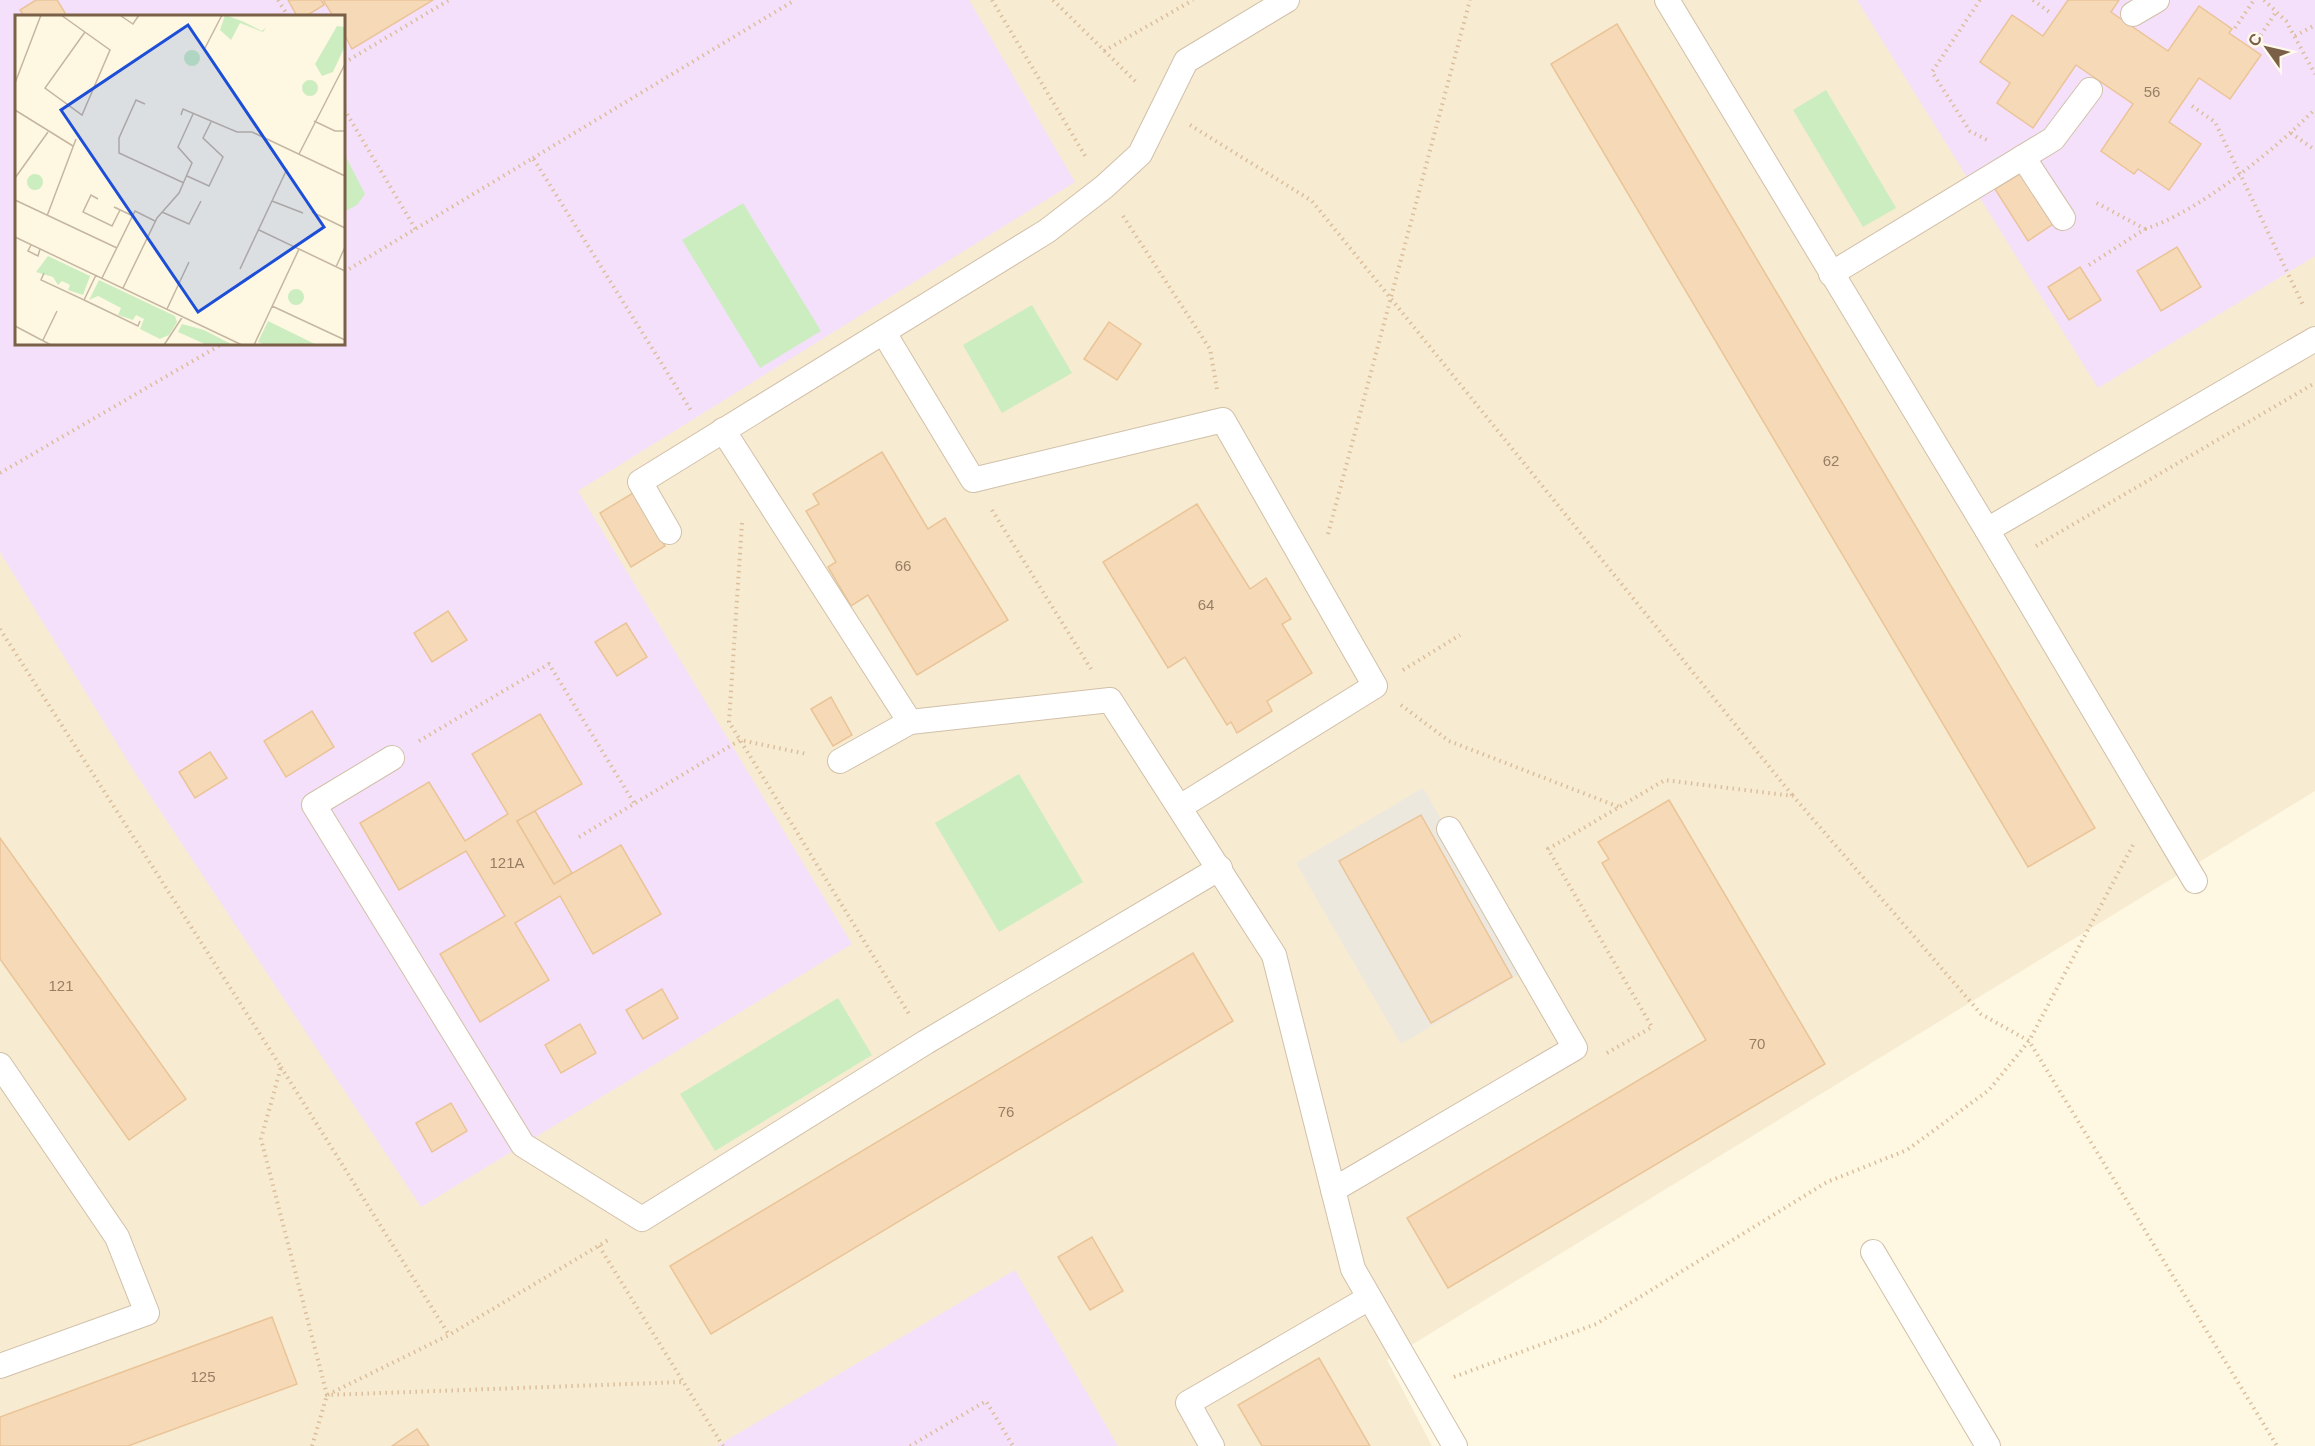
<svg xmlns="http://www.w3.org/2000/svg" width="2315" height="1446" font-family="Arial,sans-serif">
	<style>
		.residential { fill: #f7ebd1; fill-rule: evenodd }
		.industrial { fill: #ede8de }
		.education { fill: #f5e0fb; fill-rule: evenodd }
		.green { fill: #ccedc0 }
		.building { fill: #f6dab8; stroke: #eac497; stroke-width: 1.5 }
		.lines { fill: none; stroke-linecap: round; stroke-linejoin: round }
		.lane-casing { stroke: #d1c0a9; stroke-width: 26 }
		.path { stroke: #dbbe9b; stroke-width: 4; stroke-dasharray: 1.5 4.5; stroke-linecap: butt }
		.lane { stroke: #fff; stroke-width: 24 }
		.labels { text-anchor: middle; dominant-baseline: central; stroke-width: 4.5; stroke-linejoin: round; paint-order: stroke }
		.number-label { font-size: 15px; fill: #987e63 }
		.inset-road { fill: none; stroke: #c5b6a0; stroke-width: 1.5 }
		.view { fill: #1d4ed8; fill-opacity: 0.15; stroke: #1d4ed8; stroke-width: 3 }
		.inset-edge { fill: none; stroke: #796047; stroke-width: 3 }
	</style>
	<rect width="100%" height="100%" fill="#fef8e3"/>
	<path class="residential" d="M0 0H2315V791L1387 1360 1432 1446H0ZM16 16H344V344H16Z"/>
	<path class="industrial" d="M1423 788 1528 969 1401 1044 1296 863Z"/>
	<g class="education">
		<path d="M0 0H969L1075 182 578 491 852 944 421 1207 132 768 0 552ZM16 16H344V344H16Z"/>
		<path d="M1857 0H2315V256L2098 388Z"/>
		<path d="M1015 1270 1118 1446H717L722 1443Z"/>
	</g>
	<g class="green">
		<path d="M1826 90 1896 208 1863 227 1793 110Z"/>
		<path d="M344 153 365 194 357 205 344 212Z"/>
		<path d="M743 203 821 331 760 368 682 240Z"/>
		<path d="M1032 305 1072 373 1002 413 963 345Z"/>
		<path d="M1019 774 1083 882 999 932 935 823Z"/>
		<path d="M838 998 872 1055 715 1151 680 1094Z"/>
	</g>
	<g class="building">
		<path d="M36 0H57L67 16H24L20 10Z"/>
		<path d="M288 0H321L324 5 306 16H297Z"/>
		<path d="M323 0H433L352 49 344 34V16H333Z"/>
		<path d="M2068 0H2119L2111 12 2168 51 2199 6 2232 29 2229 33 2261 55 2230 99 2199 78 2169 122 2201 144 2169 190 2138 169 2134 174 2101 151 2133 104 2076 65 2033 128 1997 103 2010 83 1980 62 2012 15 2043 36Z"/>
		<path d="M1617 24 2095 828 2028 867 1551 64Z"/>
		<path d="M2021 173 2053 224 2028 241 1995 189Z"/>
		<path d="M2177 247 2201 287 2161 311 2137 271Z"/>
		<path d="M2080 267 2101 300 2069 320 2048 287Z"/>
		<path d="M1109 322 1141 344 1117 380 1084 359Z"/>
		<path d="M882 452 928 529 945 518 1008 620 917 675 868 595 851 606 828 567 836 562 806 511 819 504 813 494Z"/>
		<path d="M633 493 665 546 631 567 600 513Z"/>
		<path d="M1197 504 1250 589 1266 578 1291 619 1282 624 1312 673 1267 701 1272 711 1237 733 1231 722 1227 725 1185 657 1168 668 1103 562Z"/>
		<path d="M448 611 467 640 432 662 414 633Z"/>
		<path d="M626 623 647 657 617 676 595 642Z"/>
		<path d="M831 697 852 735 833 746 811 709Z"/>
		<path d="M312 711 334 747 286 777 264 741Z"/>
		<path d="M540 714 582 784 517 821 554 884 621 845 661 914 593 954 560 896 515 923 549 980 480 1022 440 954 505 916 466 851 399 890 360 823 429 782 465 841 508 814 472 754Z"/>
		<path d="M210 752 227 778 195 798 179 772Z"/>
		<path d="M1669 800 1825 1064 1448 1288 1407 1218 1706 1040 1602 863 1609 859 1598 842Z"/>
		<path d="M535 811 572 873 554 884 517 821Z"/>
		<path d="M1421 815 1512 977 1431 1023 1339 861Z"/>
		<path d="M0 838 186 1099 129 1140 0 959Z"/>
		<path d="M1193 953 1233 1021 711 1334 670 1266Z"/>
		<path d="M662 989 678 1018 643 1039 626 1010Z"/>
		<path d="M580 1024 596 1053 561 1073 545 1045Z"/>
		<path d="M451 1103 467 1131 432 1152 416 1123Z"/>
		<path d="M1092 1237 1123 1291 1090 1310 1058 1257Z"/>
		<path d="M272 1317 297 1384 128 1446H0V1417Z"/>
		<path d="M1319 1358 1370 1446H1262L1238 1405Z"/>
		<path d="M417 1429 429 1446H392Z"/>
	</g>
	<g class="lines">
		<defs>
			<g id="lane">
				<path d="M1667 0 1987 530 2195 881"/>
				<path d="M2133 14 2157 0"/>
				<path d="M2023 157 2063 218"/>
				<path d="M1831 274 2053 139 2090 90"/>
				<path d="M884 333 973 480 1223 420 1375 686 1180 807"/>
				<path d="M723 430 910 722 1110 700 1274 955 1353 1269 1455 1446"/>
				<path d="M1987 530 2315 339"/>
				<path d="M669 532 640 482 1047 231 1104 187 1140 154 1186 61 1287 0"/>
				<path d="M392 758 314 805 523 1145 642 1219 926 1042 1220 868"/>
				<path d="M840 761 910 722"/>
				<path d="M0 1065 117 1237 147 1313 0 1366"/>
				<path d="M1333 1190 1575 1048 1449 829"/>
				<path d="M1873 1252 1988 1446"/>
				<path d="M1212 1446 1188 1403 1369 1298"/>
			</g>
		</defs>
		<use href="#lane" class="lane-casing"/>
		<g class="path">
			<path d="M278 0 288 16"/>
			<path d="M992 0 1087 159"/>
			<path d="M1053 0 1138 84"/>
			<path d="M1980 0 1932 72 1970 131 1987 140"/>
			<path d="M2033 0 2052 14"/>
			<path d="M2264 0 2286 21 2315 74"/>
			<path d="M2235 28 2254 0"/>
			<path d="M2295 36 2315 25"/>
			<path d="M2254 45 2276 12"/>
			<path d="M1104 51 1193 0"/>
			<path d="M344 63 449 0"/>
			<path d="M2192 106 2215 122 2304 307"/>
			<path d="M344 109 416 230"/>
			<path d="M1190 125 1312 201 1793 796"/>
			<path d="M2291 133 2315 150"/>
			<path d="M533 158 795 0"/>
			<path d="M1123 216 1210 349 1217 389"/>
			<path d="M2145 229C2197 213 2276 149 2315 109"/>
			<path d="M2089 265 2145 229 2093 201"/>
			<path d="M344 272 533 158 692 412"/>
			<path d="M0 473 222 344"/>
			<path d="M992 510 1091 669"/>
			<path d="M742 523 729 722 909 1014"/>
			<path d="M1328 534 1470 0"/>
			<path d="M2036 546 2315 383"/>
			<path d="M0 629 281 1067 261 1139 327 1395 683 1382"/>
			<path d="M1403 670 1460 635"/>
			<path d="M1401 705 1449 741 1619 807"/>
			<path d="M419 741 549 664 634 803"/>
			<path d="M579 837 740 740 807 754"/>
			<path d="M1607 1053 1652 1027 1548 849 1665 780 1793 796 1981 1014 2029 1041 2277 1446"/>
			<path d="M281 1067 449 1335"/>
			<path d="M599 1246 723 1446"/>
			<path d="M1454 1377 1596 1324 1827 1182 1907 1150 1989 1090 2029 1041 2134 843"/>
			<path d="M312 1446 327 1395 449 1335 610 1239"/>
			<path d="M910 1446 986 1401 1013 1446"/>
		</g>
		<use href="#lane" class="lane"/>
	</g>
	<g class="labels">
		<g class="number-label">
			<text x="2152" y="91">56</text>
			<text x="1831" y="460">62</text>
			<text x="903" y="565">66</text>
			<text x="1206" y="604">64</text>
			<text x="507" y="862">121А</text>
			<text x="61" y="985">121</text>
			<text x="1757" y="1043">70</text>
			<text x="1006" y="1111">76</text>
			<text x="203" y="1376">125</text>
		</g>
	</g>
	<g transform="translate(15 15)">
		<rect width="330" height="330" fill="#fef8e3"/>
		<path d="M210 0 227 6 247 16 251 12 248 17 225 8 216 25 205 15ZM322 11 330 12V31L318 57 307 61 300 49ZM169 43a8 8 0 1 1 16 0a8 8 0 1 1-16 0ZM287 73a8 8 0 1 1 16 0a8 8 0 1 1-16 0ZM12 167a8 8 0 1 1 16 0a8 8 0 1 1-16 0ZM33 241 75 261 68 280 53 275 55 270 47 266 43 270 38 262 21 257ZM84 265 160 301 162 307 154 320 145 324 125 314 129 304 121 300 118 305 103 300 106 293 83 281 74 285ZM273 282a8 8 0 1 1 16 0a8 8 0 1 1-16 0ZM253 306 302 330H250L243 327ZM167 309 189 315 218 330H192L163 317Z" fill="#ccedc0"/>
		<path class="inset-road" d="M46 0 95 35 67 100 30 73 70 17M106 1 118 9 124 0M190 33 207 0M0 68 26 0M130 89 121 85 104 123V138L169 168M0 95 58 131M166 100 168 94 222 117H237L330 161M299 106 320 116H330M284 139 330 49M172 161 194 171 208 142 188 123 196 107M0 163 33 117M83 184 76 180 68 197 97 211 105 195M0 185 102 233M257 186 288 198M99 192 118 201M147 197 174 209 186 186M297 197 330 213M32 201 61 124M0 222 227 330M16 230 13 236 23 241 25 234M284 234 330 256M321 252 330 232M225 254 272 154M29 258 26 265 69 285 81 260M87 263 120 196 140 206M108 273 142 203 164 178 177 148 163 132 178 99M69 285 123 311 125 306M257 291 330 325M152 294 174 247M0 311 36 330M28 325 42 296M149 330 168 301M239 330 284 234 244 215"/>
		<path class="view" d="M173 10 309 212 183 297 46 95Z"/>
		<rect width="330" height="330" class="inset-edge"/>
	</g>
	<g transform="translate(2267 48) rotate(304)" stroke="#fffaec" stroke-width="4.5" paint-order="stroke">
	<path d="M0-4.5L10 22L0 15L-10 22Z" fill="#796047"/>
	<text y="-9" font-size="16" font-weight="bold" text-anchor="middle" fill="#796047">С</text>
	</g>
</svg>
